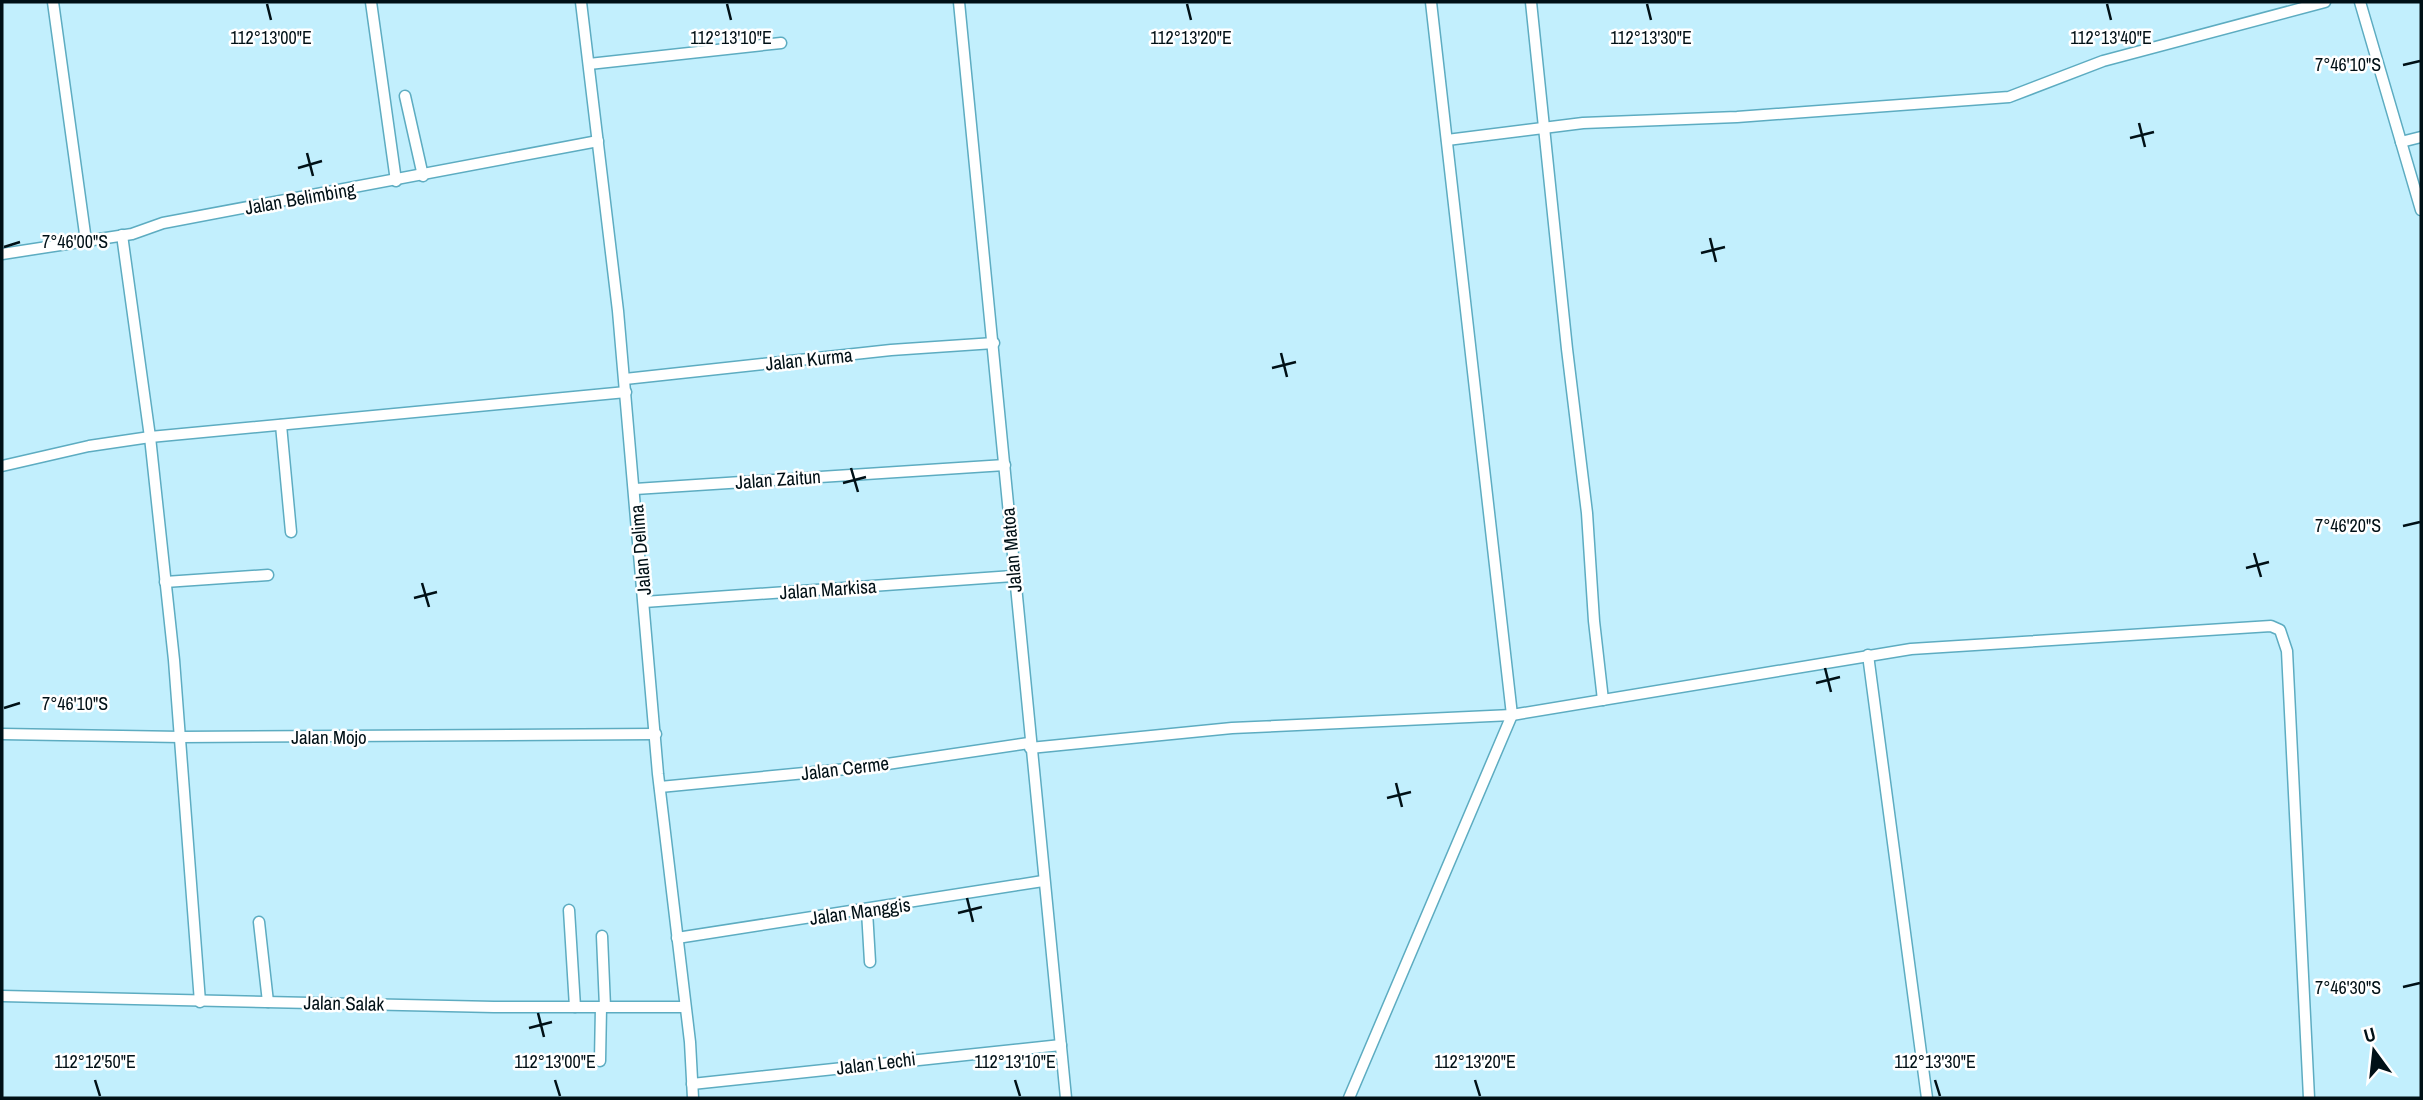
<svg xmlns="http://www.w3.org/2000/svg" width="2423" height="1100" font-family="'Archivo Narrow',sans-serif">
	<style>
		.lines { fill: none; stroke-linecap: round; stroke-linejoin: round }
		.minor-casing { stroke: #5dacc1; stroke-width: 13 }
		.minor { stroke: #fff; stroke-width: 10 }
		.ticks { fill: none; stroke: #001016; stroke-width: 2.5 }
		.labels { text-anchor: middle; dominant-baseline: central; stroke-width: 5; stroke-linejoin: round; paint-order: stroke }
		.street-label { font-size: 19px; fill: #001016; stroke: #fff }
		.ticks-label { font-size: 18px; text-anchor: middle; fill: #001016; stroke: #fff; stroke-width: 5; stroke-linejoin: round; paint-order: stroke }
	</style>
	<rect width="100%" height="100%" fill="#c2effd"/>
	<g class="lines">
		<defs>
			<g id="minor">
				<path d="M53 2 86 241"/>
				<path d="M371 2 396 181"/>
				<path d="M581 2 618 311 658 774 690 1042 693 1098"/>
				<path d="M959 2 1066 1098"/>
				<path d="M1531 2 1567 349 1587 513 1594 621 1603 700"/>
				<path d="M2360 2 2421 210"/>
				<path d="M589 64 781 43"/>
				<path d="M405 96 423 176"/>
				<path d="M1447 140 1583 123 1737 117 2009 97 2103 61 2325 2"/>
				<path d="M2401 142 2421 137"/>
				<path d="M122 235 150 437 174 660 200 1002"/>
				<path d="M2 254 132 234 163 223 598 141"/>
				<path d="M625 379 891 350 994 343"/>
				<path d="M281 425 291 532"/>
				<path d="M2 466 89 446 150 437 626 392"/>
				<path d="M635 489 1005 465"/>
				<path d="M165 582 268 575"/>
				<path d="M644 602 1013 576"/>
				<path d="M1868 655 1927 1098"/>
				<path d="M2 734 181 737 656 734"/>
				<path d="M1030 748 1232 728 1512 715 1911 649 2271 626 2280 630 2287 651 2309 1098"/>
				<path d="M660 787 867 767 1029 743"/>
				<path d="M569 910 575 1007"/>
				<path d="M867 911 870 962"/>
				<path d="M259 922 268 1002"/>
				<path d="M602 936 605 1007"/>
				<path d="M677 938 1043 881"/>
				<path d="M2 996 494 1007H685"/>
				<path d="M600 1061 601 1007"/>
				<path d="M692 1084 1061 1045"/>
				<path d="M1349 1098 1512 715 1431 2"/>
			</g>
		</defs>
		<use href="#minor" class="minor-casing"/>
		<use href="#minor" class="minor"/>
	</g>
	<path class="ticks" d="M267 4 271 20M727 4 731 20M1187 4 1191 20M1647 4 1651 20M2107 4 2111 20M2403 65 2420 61M2139 123 2145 147M2130 138 2154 132M307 153 313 176M298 168 322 161M1710 238 1716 262M4 247 20 242M1701 253 1725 247M1281 353 1287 377M1272 368 1296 362M851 468 858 492M843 483 866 477M2403 526 2420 522M2254 553 2261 577M2246 568 2269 562M422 583 429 607M414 598 437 592M1825 668 1831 692M1816 683 1840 677M4 708 20 703M1396 783 1402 807M1387 798 1411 792M967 898 973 922M958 913 982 907M2403 987 2420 983M538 1013 544 1037M529 1028 552 1022M95 1080 100 1096M555 1080 560 1096M1015 1080 1020 1096M1475 1080 1480 1096M1935 1080 1940 1096"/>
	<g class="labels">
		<g class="street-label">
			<text transform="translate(300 198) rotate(-10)">Jalan Belimbing</text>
			<text transform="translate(809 359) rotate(-6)">Jalan Kurma</text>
			<text transform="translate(778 479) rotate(-4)">Jalan Zaitun</text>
			<text transform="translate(640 550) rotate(-95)">Jalan Delima</text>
			<text transform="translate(1011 550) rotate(-95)">Jalan Matoa</text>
			<text transform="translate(828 589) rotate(-4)">Jalan Markisa</text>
			<text x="329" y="737">Jalan Mojo</text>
			<text transform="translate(845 768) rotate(-7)">Jalan Cerme</text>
			<text transform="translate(860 911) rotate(-8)">Jalan Manggis</text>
			<text transform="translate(344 1003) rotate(1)">Jalan Salak</text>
			<text transform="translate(876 1063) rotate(-7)">Jalan Lechi</text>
		</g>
	</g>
	<g class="ticks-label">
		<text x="271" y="44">112°13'00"E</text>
		<text x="731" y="44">112°13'10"E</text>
		<text x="1191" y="44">112°13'20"E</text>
		<text x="1651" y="44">112°13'30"E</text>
		<text x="2111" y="44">112°13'40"E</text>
		<text x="2348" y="71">7°46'10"S</text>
		<text x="75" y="248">7°46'00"S</text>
		<text x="2348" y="532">7°46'20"S</text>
		<text x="75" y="710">7°46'10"S</text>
		<text x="2348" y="994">7°46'30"S</text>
		<text x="95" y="1068">112°12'50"E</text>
		<text x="555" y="1068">112°13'00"E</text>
		<text x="1015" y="1068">112°13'10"E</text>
		<text x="1475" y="1068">112°13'20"E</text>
		<text x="1935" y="1068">112°13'30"E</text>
	</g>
	<rect width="2423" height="1100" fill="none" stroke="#001016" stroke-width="7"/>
	<g transform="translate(2374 1051) rotate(345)" stroke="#ffffff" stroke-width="5" paint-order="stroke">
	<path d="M0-5L12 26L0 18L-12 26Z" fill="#001016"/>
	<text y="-10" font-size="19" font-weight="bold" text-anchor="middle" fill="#001016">U</text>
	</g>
</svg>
